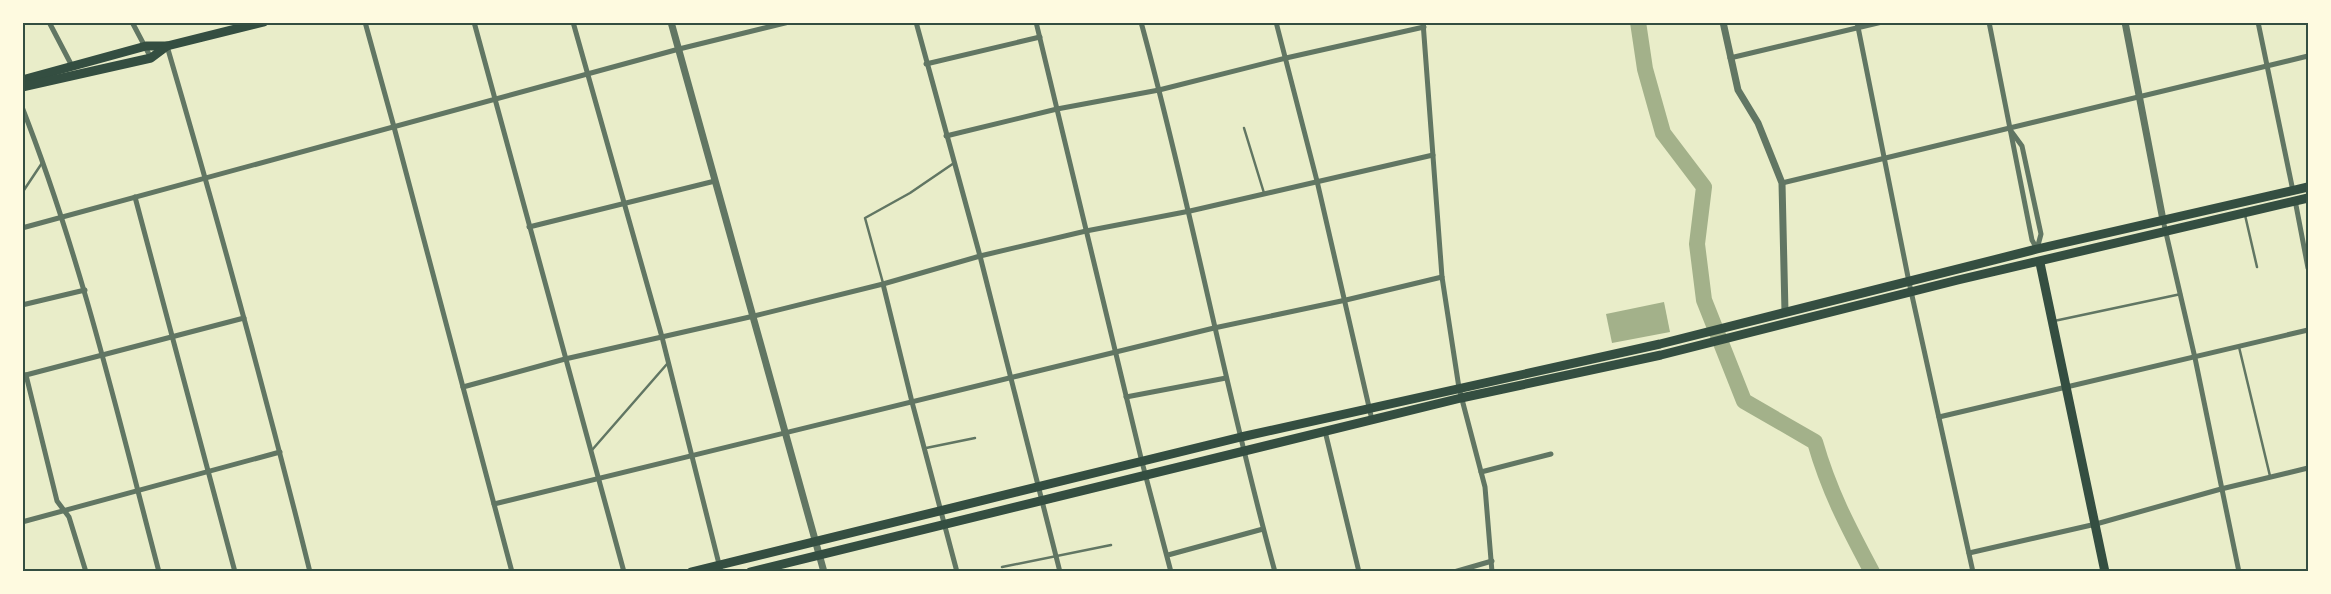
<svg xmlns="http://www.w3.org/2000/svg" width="2331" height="594" font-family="Roboto,sans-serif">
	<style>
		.water { fill: #a3b18a }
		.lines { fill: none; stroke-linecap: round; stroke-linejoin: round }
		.river { stroke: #a3b18a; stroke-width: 16 }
		.service { stroke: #617663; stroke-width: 2.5 }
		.minor { stroke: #617663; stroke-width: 5 }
		.tertiary { stroke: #617663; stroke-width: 7 }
		.primary { stroke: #344e41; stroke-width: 9 }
		.trunk { stroke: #344e41; stroke-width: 9 }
		.neatline { fill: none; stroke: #344e41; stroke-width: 2 }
	</style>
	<rect width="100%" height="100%" fill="#e9edc9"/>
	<path class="water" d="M1664 302 1670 332 1612 343 1606 314Z"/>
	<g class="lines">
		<path class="river" d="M1638 22 1645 69 1663 133 1704 187 1697 244 1704 300 1744 401 1815 442C1829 491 1848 527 1872 572"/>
		<g class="service">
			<path d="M1244 128 1264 193"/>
			<path d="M22 193 42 163"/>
			<path d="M2245 215 2257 267"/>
			<path d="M883 283 865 218 910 193 954 163"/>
			<path d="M2054 321 2181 294"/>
			<path d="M2239 347 2270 476"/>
			<path d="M926 448 975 438"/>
			<path d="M592 450 667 364"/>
			<path d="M1002 567 1111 545"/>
		</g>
		<g class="minor">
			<path d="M49 22 72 66"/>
			<path d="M132 22 151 58"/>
			<path d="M365 22 394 127 512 572"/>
			<path d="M474 22 624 572"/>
			<path d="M573 22 662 337 721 572"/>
			<path d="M916 22 980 256 1060 572"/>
			<path d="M1036 22 1142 462 1171 572"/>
			<path d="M1141 22C1191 204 1225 390 1275 572"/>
			<path d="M1276 22 1317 181 1372 420"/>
			<path d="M1423 22 1442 277 1459 388 1485 487 1492 572"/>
			<path d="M1857 22 1909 282 1973 572"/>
			<path d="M1989 22 2032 240 2037 249"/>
			<path d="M2258 22 2293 191"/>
			<path d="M167 46C218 220 266 395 310 572"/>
			<path d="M1730 58 1882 22"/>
			<path d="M926 64 1040 37"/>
			<path d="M22 107C81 257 118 416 159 572"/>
			<path d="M2011 131 2022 146 2041 234 2037 249"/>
			<path d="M946 136 1057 109 1159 90 1286 58 1424 27"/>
			<path d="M1782 183 2308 56"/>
			<path d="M135 197 235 572"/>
			<path d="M2295 200 2308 268"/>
			<path d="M2163 220 2195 358 2239 572"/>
			<path d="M529 227 715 181"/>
			<path d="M22 228 679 49 789 22"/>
			<path d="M883 284 912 402 957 572"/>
			<path d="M22 305 85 290"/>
			<path d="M26 375 57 501 69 517 86 572"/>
			<path d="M22 376 244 318"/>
			<path d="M463 387 565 359 754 316 883 284 980 256 1086 231 1190 211 1433 155"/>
			<path d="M1126 397 1226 378"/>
			<path d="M1939 417 2308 330"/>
			<path d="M1325 431 1359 572"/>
			<path d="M1481 472 1551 454"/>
			<path d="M494 504 1214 328 1346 300 1442 277"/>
			<path d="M22 522 280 452"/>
			<path d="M1969 553 2096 524 2221 489 2308 468"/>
			<path d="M1168 555 1263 529"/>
			<path d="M1454 572 1492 561"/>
		</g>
		<g class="tertiary">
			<path d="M671 22 824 572"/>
			<path d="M1723 22 1738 90 1758 123 1782 183 1785 312"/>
			<path d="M2125 22 2163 220"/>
		</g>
		<path class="primary" d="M2040 263 2105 572"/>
		<g class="trunk">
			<path d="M22 80 146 46H167L264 22"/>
			<path d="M22 87 151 58 167 46"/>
			<path d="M691 572 1241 437 1660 344 2037 249 2308 187"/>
			<path d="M750 572 1461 398 1661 355 1958 280 2308 198"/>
		</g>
	</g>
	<rect width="2331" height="594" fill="none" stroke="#fefae0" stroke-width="48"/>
	<rect x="24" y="24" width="2283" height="546" class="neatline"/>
</svg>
